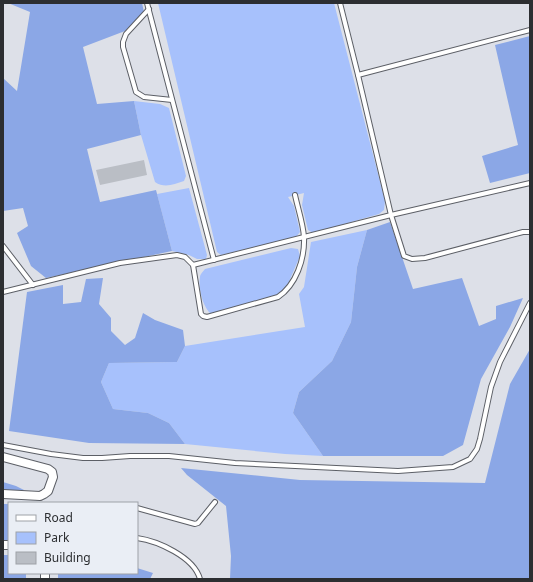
<svg xmlns="http://www.w3.org/2000/svg" width="533" height="582" font-family="'Noto Sans',sans-serif">
	<style>
		.green { fill: #a7c1fc }
		.forest { fill: #8ba7e6 }
		.building { fill: #babec5 }
		.lines { fill: none; stroke-linecap: round; stroke-linejoin: round }
		.service-casing { stroke: #5c5f66; stroke-width: 6 }
		.minor-casing { stroke: #5c5f66; stroke-width: 10 }
		.service { stroke: #fff; stroke-width: 4 }
		.minor { stroke: #fff; stroke-width: 8 }
	</style>
	<rect width="100%" height="100%" fill="#dde0e8"/>
	<g class="green">
		<path d="M158 3H334L385 201 384 210 379 214 313 233 308 230 302 205 304 193 288 197 294 206 300 232 296 237 221 255 217 252Z"/>
		<path d="M134 101 160 104 169 108 186 176 184 181C174 184 165 189 155 182L141 135Z"/>
		<path d="M189 188 207 255 206 259H197L189 255 172 251 157 194Z"/>
		<path d="M367 230 357 267 351 322 332 361 299 392 293 413 323 456 285 454 185 444 169 423 148 413 113 409 101 382 109 363 177 362 185 346 305 327 299 294 304 287 311 242Z"/>
		<path d="M291 248 298 249 300 256 288 284 278 296 211 314C203 307 198 289 200 277 200 274 203 272 205 269Z"/>
	</g>
	<g class="forest">
		<path d="M8 3H142L144 12 125 31 83 47 97 104 134 101 141 135 87 149 100 202 156 190 172 251 46 278 31 266 17 233 28 226 23 208 3 211V78L17 91 30 12Z"/>
		<path d="M530 36V173L490 183 482 156 518 145 495 45Z"/>
		<path d="M390 222 413 289 462 278 479 326 496 319V306L523 298 510 327 481 379 463 445 443 456H323L293 413 299 392 332 361 351 322 357 267 367 230Z"/>
		<path d="M103 278 99 304 111 318V331L125 345 135 338 143 313 155 320 183 330 185 346 177 362 109 363 101 382 113 409 148 413 169 423 185 444 89 443 9 431 27 292 63 285V304L81 302 86 279Z"/>
		<path d="M530 349V579H230L231 556 226 506 187 475 181 468 300 480 485 483 510 384Z"/>
		<path d="M3 482 16 486 24 490 19 494H3Z"/>
		<rect x="3" y="504" width="6" height="38"/>
		<path d="M3 555H9V573H26V579H3Z"/>
		<path d="M137 568 153 573 150 579H58V573H137Z"/>
	</g>
	<path class="building" d="M144 160 147 175 100 185 96 170Z"/>
	<g class="lines">
		<defs>
			<g id="service">
				<path d="M147 3 214 260"/>
				<path d="M340 3 358 75 391 215 404 256 412 259 425 258 523 232H530"/>
				<path d="M149 9 126 34 123 42V47L136 92 144 97 172 100"/>
				<path d="M358 75 530 30"/>
				<path d="M3 246 33 285"/>
				<path d="M193 265 391 215 530 183"/>
				<path d="M3 292 120 263 177 255 185 257 193 265 201 314 203 316 207 317 278 297C296 285 305 259 304 237 303 223 298 209 295 195"/>
				<path d="M3 445 51 454 83 458H102L130 456H169L235 463 398 471 453 467 470 459 477 449 480 439 491 387 500 362 530 303"/>
				<path d="M137 508 195 524 198 523 215 502"/>
				<path d="M137 538C158 541 194 557 200 579"/>
			</g>
			<g id="minor">
				<path d="M3 457 48 469 52 472 53 477 48 491 44 494 40 496 3 494"/>
				<path d="M3 545H9"/>
				<path d="M45 573V579"/>
			</g>
		</defs>
		<use href="#service" class="service-casing"/>
		<use href="#minor" class="minor-casing"/>
		<use href="#service" class="service"/>
		<use href="#minor" class="minor"/>
	</g>
	<rect width="533" height="582" fill="none" stroke="#2c2e31" stroke-width="8"/>
	<rect x="8" y="502" width="130" height="72" fill="#eaeef5" stroke="#9ea1a7"/>
	<rect x="16" y="515" width="20" height="6" fill="#ffffff" stroke="#9ea1a7"/>
	<text x="44" y="522" font-size="12" fill="#2c2e31">Road</text>
	<rect x="16" y="532" width="20" height="12" fill="#a7c1fc" stroke="#9ea1a7"/>
	<text x="44" y="542" font-size="12" fill="#2c2e31">Park</text>
	<rect x="16" y="552" width="20" height="12" fill="#babec5" stroke="#9ea1a7"/>
	<text x="44" y="562" font-size="12" fill="#2c2e31">Building</text>
</svg>
